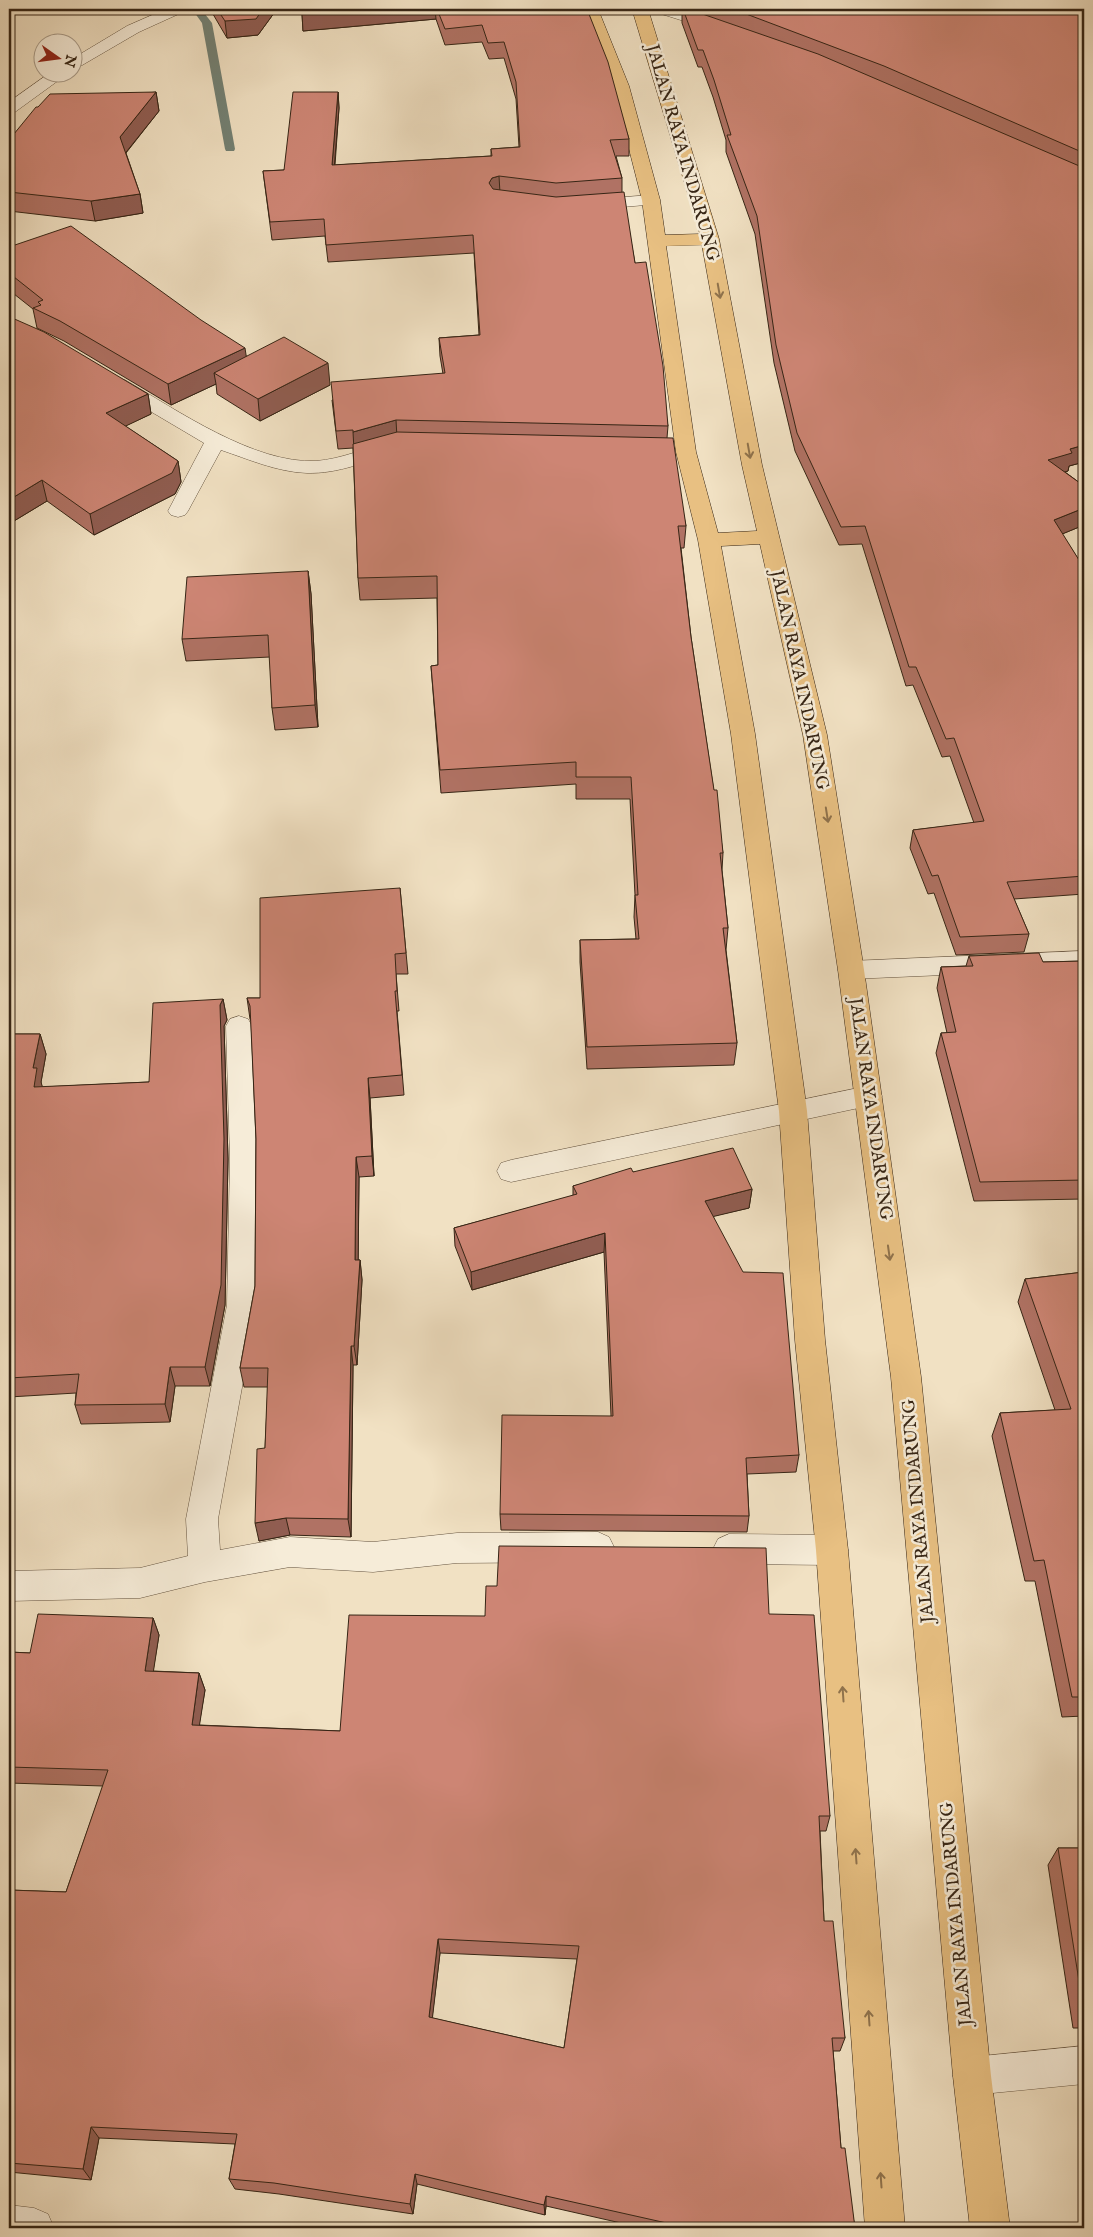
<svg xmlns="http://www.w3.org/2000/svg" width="1093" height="2237" font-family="'IM FELL English',serif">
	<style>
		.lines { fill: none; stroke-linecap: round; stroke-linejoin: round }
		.stream { fill: #738174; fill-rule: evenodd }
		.minor-casing { stroke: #655440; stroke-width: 1 }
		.tertiary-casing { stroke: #655440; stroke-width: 1 }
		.trunk-casing { stroke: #362515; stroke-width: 1 }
		.minor { fill: #f6ecd8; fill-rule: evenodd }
		.tertiary { fill: #f6ecd8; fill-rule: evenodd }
		.trunk { fill: #e8c082; fill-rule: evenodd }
		.wall { fill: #b07264; stroke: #362515; fill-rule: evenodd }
		.shaded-wall { fill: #905d51; stroke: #362515 }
		.building { fill: #cd8574; stroke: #362515; fill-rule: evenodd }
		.oneway { stroke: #8f724c }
		.labels { text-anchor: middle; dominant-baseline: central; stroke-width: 5; stroke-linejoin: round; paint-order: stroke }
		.street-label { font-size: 18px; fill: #362515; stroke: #f6ecd8 }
	</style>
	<rect width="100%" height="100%" fill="#f1e1c3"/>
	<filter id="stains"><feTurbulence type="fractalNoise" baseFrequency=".004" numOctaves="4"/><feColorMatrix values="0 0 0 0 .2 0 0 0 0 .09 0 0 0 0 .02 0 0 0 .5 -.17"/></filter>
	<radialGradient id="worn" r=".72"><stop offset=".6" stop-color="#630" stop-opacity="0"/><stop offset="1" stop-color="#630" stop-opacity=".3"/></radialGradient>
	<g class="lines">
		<path class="stream" d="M192 9H201L212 23 235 149 234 151H226L225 149 202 23Z"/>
		<defs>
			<g id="minor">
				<path d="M166 9H186L183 12 139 32 72 71V59L127 26Z"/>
				<path d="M51 72H70L15 112 9 114V102Z"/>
				<path d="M651 195 657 196 660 200 657 204 588 210 582 209 579 205 582 201 588 200Z"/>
				<path d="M118 378 125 380C177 410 254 464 316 461 342 459 365 448 390 442L397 444 400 448 397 452C368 461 338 474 307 473 277 472 248 459 221 450L188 511 185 515 178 517 171 515 168 511 204 443 111 388 108 384 111 380Z"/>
				<path d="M1084 951V969L851 979 842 977 838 970 842 963 851 961Z"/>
				<path d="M239 1016 248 1019 252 1026 258 1159 257 1305 218 1519 220 1550 290 1537 373 1542 457 1533 598 1532 609 1537 614 1547 609 1557 598 1562 457 1563 373 1572 290 1567 205 1582 140 1598 9 1601V1571L140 1568 188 1556 186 1519 227 1305 230 1159 226 1026 230 1019Z"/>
				<path d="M868 1086 878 1089 882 1096 878 1103 868 1106 511 1182 501 1179 497 1171 501 1163 511 1160Z"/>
				<path d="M729 1534 832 1535 843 1540 848 1550 843 1560 832 1565 729 1564 718 1559 713 1549 718 1539Z"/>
				<path d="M1084 2046V2084L972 2095 959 2089 953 2076 959 2063 972 2057Z"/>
				<path d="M9 2205 34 2208 48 2214 54 2228H9Z"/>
			</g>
			<path id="tertiary" d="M652 9H675L721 23 724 26 721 29 716 31 655 12Z"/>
			<path id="trunk" d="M582 9H598L629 86 660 200 665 235 700 234 632 9H648L719 239 762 465 827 735 864 970 921 1377 991 2076 1010 2228H970L953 2076 891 1377 838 970 803 735 760 544 721 546 755 734 807 1111 825 1340 848 1550 905 2228H865L816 1550 795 1340 779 1111 731 734 698 540 676 452 642 200 613 86ZM702 245 742 465 757 531 718 533 696 452 666 246Z"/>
		</defs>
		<use href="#minor" class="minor-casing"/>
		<use href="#tertiary" class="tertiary-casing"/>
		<use href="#trunk" class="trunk-casing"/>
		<use href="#minor" class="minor"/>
		<use href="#tertiary" class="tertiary"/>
		<use href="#trunk" class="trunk"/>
	</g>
	<g class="wall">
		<path d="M210 9H277L258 35 227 38Z"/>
		<path d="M303 9H587L629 139V156H616L622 178V192L635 263 668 426 667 438 686 526 684 548H681L691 637 723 853 722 870 728 928 726 950 737 1043 734 1065 587 1069 580 962V940L636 939 634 917 635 895 630 799H576V784L441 793 431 666 438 665 437 598 360 600 358 578 353 448 338 449 332 400 443 374 440 356 439 338 479 335 474 253 328 262 325 236 272 240 263 171 284 170 338 92 339 108 335 165 491 156V149L519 147 516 99 504 58 489 59 482 42 445 45 436 19 303 31 302 14Z"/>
		<path d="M677 9H1084V462L1069 466 1068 471 1065 472 1084 486V525L1062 534 1084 568V894L1014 899 1029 934 1024 952 956 955 934 893 928 894 910 848 913 830 974 823 950 756 942 757 913 685 906 686 862 544 839 545 795 451 774 363 755 234 726 152V140L713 97 702 67H698L682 23V10Z"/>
		<path d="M156 92 159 111 126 153 140 194 143 213 95 221 9 211V140L38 107Z"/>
		<path d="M9 247 246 356 330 385 260 421 217 394 216 384 171 405 64 341 37 328 33 309 9 290Z"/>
		<path d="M9 317 148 394 151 414 125 426 178 461 181 482 175 494 94 535 47 501 9 524Z"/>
		<path d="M308 571 311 594 318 727 275 730 272 708 270 657 186 661 182 639Z"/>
		<path d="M400 888 408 974H396L399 1011H397L404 1095 370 1098 374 1176 359 1177 358 1260H360L362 1280 357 1365H353L351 1537 290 1535 259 1541 265 1448 268 1387H244L240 1368 255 1286 256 1139 251 1021 250 1019 247 998H260Z"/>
		<path d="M969 956 1043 962 1084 961V1199L974 1201 936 1053 941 1033H947L937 988 941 967 966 966Z"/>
		<path d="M223 999 227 1020 224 1026 228 1159 225 1305 210 1386H175L170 1422 81 1424 75 1405 76 1393 9 1397V1034H40L46 1054 41 1082 42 1087 149 1082Z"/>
		<path d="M633 1172 752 1189 749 1208 713 1216 799 1455 796 1472 747 1474 749 1516 747 1532 501 1530 500 1514 611 1416 604 1252 472 1290 455 1246 454 1228 573 1196V1186Z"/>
		<path d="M1084 1272V1716L1062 1717 1035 1581H1025L992 1436 1000 1413 1055 1410 1018 1302 1025 1279Z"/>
		<path d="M769 1614 830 1816 826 1831H820L824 1921 845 2038 840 2051H833L841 2148 855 2228H643L546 2206 545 2215 417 2184 413 2214 279 2194 235 2189 229 2179 235 2144 99 2138 91 2180 9 2172V1890L66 1892 103 1786 9 1783V1652L30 1653 153 1618 159 1635 153 1671 199 1673 205 1690 199 1725 340 1731 485 1616ZM440 1953 577 1959 564 2048 432 2018Z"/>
		<path d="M1058 1848H1084V2028H1073L1048 1865Z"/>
	</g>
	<g class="shaded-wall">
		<path d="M263 9H277L258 35 227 38 225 21Z"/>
		<path d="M367 9H435L436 19 303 31 302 14Z"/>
		<path d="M156 92 159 111 123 156 120 137Z"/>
		<path d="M338 92 339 108 333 182 332 165Z"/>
		<path d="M499 176 500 193 492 195 489 183 492 178Z"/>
		<path d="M140 194 143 213 95 221 91 201Z"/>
		<path d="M245 348 248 368 214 373 216 384 171 405 168 384Z"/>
		<path d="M328 363 330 385 260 421 258 399Z"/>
		<path d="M148 394 151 414 109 434 106 413Z"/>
		<path d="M396 420 397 438 354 450 353 432Z"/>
		<path d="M1084 445V462L1069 466 1068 471 1044 478 1048 460 1070 449Z"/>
		<path d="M178 461 181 482 175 494 94 535 90 514Z"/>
		<path d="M42 480 47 501 9 524V500Z"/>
		<path d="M1084 508V525L1050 539 1054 520Z"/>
		<path d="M308 571 311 594 318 727 315 705Z"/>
		<path d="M223 999 227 1020 224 1026 228 1159 225 1305 210 1386 205 1367 220 1005Z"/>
		<path d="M40 1034 46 1054 41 1082 43 1089 34 1087 33 1068Z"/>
		<path d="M368 1078 370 1098 374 1176 372 1156Z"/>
		<path d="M356 1157 359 1177 358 1280 355 1260Z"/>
		<path d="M752 1189 749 1208 703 1219 705 1201Z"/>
		<path d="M605 1233 604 1252 472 1290 471 1272Z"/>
		<path d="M360 1260 362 1280 357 1365 354 1346Z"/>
		<path d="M351 1346 353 1365 351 1537 348 1519Z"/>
		<path d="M170 1367 175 1386 170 1422 165 1404Z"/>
		<path d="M286 1518 290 1535 259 1541 255 1523Z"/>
		<path d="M153 1618 159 1635 151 1687 145 1671Z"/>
		<path d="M199 1673 205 1690 197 1741 192 1725Z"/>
		<path d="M438 1939 440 1953 431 2030 429 2017Z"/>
		<path d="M91 2127 99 2138 91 2180 83 2169Z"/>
		<path d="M415 2174 417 2184 413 2214 410 2204Z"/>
		<path d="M546 2196V2206L545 2215 544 2205Z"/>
	</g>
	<g class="building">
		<path d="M217 9H263L256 19 225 21Z"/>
		<path d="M303 9H367L302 14Z"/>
		<path d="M437 9H587L608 62 629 139 610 140 622 178 556 183 499 176 492 178 489 183 493 189 556 197 624 192 635 263 646 262 663 366 668 426 396 420 353 432V430L336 431 331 382 445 373 439 338 480 335 473 235 326 245 324 219 270 222 263 171 284 170 293 92H338L332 165 492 156 491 149 520 147 516 82 504 42 488 43 482 25 445 29Z"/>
		<path d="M683 9H688L818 54 1084 168V445L1070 449 1072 453 1048 460 1084 486V508L1054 520 1084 568V876L1007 882 1029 934 960 937 938 875 932 876 913 830 984 821 954 738 946 739 916 667H909L865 526 841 527 797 433 776 345 757 216 727 135H731L714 80 703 50H698Z"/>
		<path d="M733 9H1084V153L884 66Z"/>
		<path d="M156 92 120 137 140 194 91 201 9 192V140L36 107H38L50 94Z"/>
		<path d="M71 226 201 320 245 348 168 384 60 321 33 308 41 305 38 302 43 300 9 273V247Z"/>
		<path d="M9 317H10L44 332 148 394 106 413 178 461 172 473 90 514 42 480 9 500Z"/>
		<path d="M284 337 328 363 258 399 214 373Z"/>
		<path d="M397 432 673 438 686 526H678L691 637 714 790H717L723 853H720L728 928H723L737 1043 587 1047 580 940 639 939 635 895H638L631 777H576V762L440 770 431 666 438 665 437 576 358 578 353 444Z"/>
		<path d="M308 571 315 705 272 708 268 635 182 639 187 577Z"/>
		<path d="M400 888 406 953 395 954 397 991H395L402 1075 368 1078 372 1156 356 1157 355 1260H360L354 1346H351L348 1519 286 1518 255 1523 257 1449 265 1448 268 1368H240L255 1286 256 1139 250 1006 247 998H260V898Z"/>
		<path d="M1039 953 1043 962 1084 961V1180L980 1182 941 1033 956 1032 941 967 973 966 969 956Z"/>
		<path d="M223 999 220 1005 224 1139 221 1285 205 1367H170L165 1404 75 1405 79 1374 9 1378V1034H40L33 1068H37L34 1087 149 1082 153 1003Z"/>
		<path d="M733 1148 752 1189 705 1201 743 1272 783 1273 799 1455 746 1458 749 1516 500 1514 502 1415 613 1416 605 1233 471 1272 454 1228 577 1194 573 1186 631 1168 633 1172Z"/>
		<path d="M1084 1272V1697H1072L1044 1560 1034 1561 1000 1413 1071 1409 1025 1279Z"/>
		<path d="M499 1546 766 1548 769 1614 814 1615 830 1816H819L824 1921H833L845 2038H832L841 2148H845L855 2228H680V2226L546 2196 544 2205 415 2174 410 2204 274 2183 229 2179 237 2134 91 2127 83 2169 9 2163V1890L66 1892 108 1770 9 1767V1652L30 1653 38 1614 153 1618 145 1671 199 1673 192 1725 340 1731 349 1615 485 1616 486 1586H497ZM438 1939 579 1946 564 2048 429 2017Z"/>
		<path d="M1058 1848H1084V2013Z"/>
	</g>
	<defs><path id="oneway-shaft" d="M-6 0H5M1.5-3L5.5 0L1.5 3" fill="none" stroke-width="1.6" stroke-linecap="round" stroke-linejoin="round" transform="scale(1.25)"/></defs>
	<g class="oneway">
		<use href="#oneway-shaft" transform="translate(719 291) rotate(80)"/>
		<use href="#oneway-shaft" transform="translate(749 451) rotate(80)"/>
		<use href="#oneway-shaft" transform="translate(827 815) rotate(81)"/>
		<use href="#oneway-shaft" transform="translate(889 1253) rotate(82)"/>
		<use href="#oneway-shaft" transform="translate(843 1694) rotate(-94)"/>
		<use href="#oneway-shaft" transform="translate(856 1856) rotate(-94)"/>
		<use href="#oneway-shaft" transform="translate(869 2018) rotate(-94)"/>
		<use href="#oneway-shaft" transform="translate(881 2180) rotate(-94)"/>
	</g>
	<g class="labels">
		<g class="street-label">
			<text transform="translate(682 153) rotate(74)">JALAN RAYA INDARUNG</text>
			<text transform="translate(799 680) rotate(78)">JALAN RAYA INDARUNG</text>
			<text transform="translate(870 1109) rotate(82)">JALAN RAYA INDARUNG</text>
			<text transform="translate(919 1511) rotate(-95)">JALAN RAYA INDARUNG</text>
			<text transform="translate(957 1914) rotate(-95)">JALAN RAYA INDARUNG</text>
		</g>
	</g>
	<rect width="1093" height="2237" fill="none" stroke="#f1e1c3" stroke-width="30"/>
	<rect x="10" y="10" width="1073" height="2217" fill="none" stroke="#362515" stroke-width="2.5"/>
	<rect x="15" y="15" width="1063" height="2207" fill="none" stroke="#362515"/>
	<g transform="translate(58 58) rotate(104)"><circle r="24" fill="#f6ecd8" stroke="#a99c8a"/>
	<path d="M0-4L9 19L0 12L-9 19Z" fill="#8f2418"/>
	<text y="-8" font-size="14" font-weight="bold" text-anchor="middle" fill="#362515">N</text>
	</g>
	<rect width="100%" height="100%" filter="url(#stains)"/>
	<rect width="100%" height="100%" fill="url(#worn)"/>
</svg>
